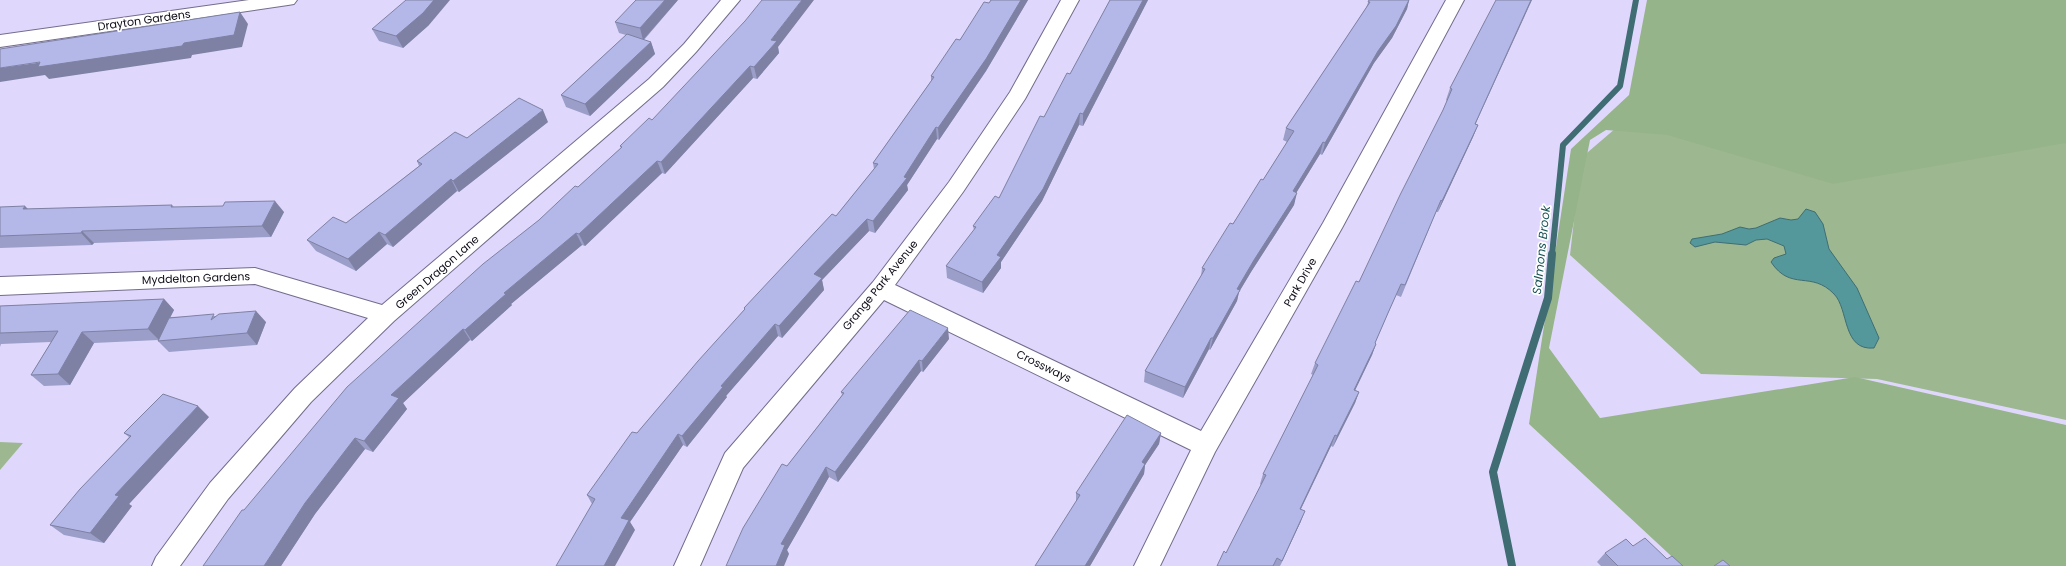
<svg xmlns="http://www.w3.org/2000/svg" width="2066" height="566" font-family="Poppins,sans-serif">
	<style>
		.green { fill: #9db891 }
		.forest { fill: #96b489 }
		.water { fill: #54989b; stroke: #3f6d73 }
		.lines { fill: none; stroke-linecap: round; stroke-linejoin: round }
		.stream-far1 { stroke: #3f6d73; stroke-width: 6 }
		.stream { stroke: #3f6d73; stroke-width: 8 }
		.minor-casing { stroke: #736c8c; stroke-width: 2 }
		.minor { fill: #fff; fill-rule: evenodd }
		.wall { fill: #9b9ec8 }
		.shaded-wall { fill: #7e81a3 }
		.building { fill: #b4b8e9; stroke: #7e81a3 }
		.labels { text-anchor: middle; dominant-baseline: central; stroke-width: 3.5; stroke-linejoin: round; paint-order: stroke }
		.street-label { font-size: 11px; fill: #0d0a15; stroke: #fff }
		.water-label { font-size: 12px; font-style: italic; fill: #195457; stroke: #fff }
	</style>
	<rect width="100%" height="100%" fill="#e0d8fc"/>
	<g class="green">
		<path d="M1637 110 2066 142V420L1877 379 1701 374 1570 255 1581 158Z"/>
		<path d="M0 442 23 443 0 470Z"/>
	</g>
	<path class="forest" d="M1647 0H2066V143L1833 184 1667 135 1606 130 1590 140 1549 348 1600 418 1855 377 2066 425V566H1682L1529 424 1571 149 1629 95Z"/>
	<path class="water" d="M1806 209 1815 212 1823 224 1829 249 1857 288 1879 338 1874 348C1842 351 1849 309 1834 294 1811 270 1791 292 1771 262L1774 258 1786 254 1784 246 1767 239 1756 240 1746 245 1715 242 1695 247 1690 243 1692 239 1722 234 1740 227 1749 229 1756 228 1780 218 1791 220 1798 219Z"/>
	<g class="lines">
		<path class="stream-far1" d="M1552 255 1563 145 1620 86 1636 0"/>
		<path class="stream" d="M1512 566 1493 472 1548 298 1552 254"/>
		<defs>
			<g id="minor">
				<path d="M249 0H297L294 4 288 5 0 47V35Z"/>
				<path d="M721 0H740L696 52 663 87 394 321 311 402 228 499 180 566H152L156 557 210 483 295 388 368 318 255 284 0 295V277L255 268 382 305 649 79 684 44Z"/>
				<path d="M1061 0H1079L1025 99 963 192 895 285 1201 431 1323 223 1446 0H1464L1342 228 1215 452 1160 566H1134L1191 450 884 300 743 468 700 566H674L725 453 873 282 949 182 1010 92Z"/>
			</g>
		</defs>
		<use href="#minor" class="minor-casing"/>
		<use href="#minor" class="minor"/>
	</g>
	<g class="wall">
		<path d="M678 0 644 40 651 42 655 54 590 116 566 107 561 95 626 35 619 33 615 22Z"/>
		<path d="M991 0H1028L986 71 939 140 937 139 907 185 908 190 875 233 869 231 822 280 824 290 782 338 778 336 726 396 727 397 687 447 683 445 630 522 635 530 592 504 587 495 637 433 744 310V308L836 216 874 169 873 163 931 81V76L989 3Z"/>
		<path d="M1110 0H1148L1083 126 1079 125 1042 201 1001 262V268L983 293 947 278 946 266 974 230 973 226 999 198 1044 117 1070 74Z"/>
		<path d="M1369 0H1409L1407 9 1392 38 1374 63 1322 155 1320 154 1296 193 1294 205 1251 272 1239 292 1237 301 1210 350 1209 349 1183 398 1144 382 1145 371 1201 276 1202 268 1263 180 1287 142 1283 140 1286 128 1366 8Z"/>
		<path d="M1485 21 1476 124 1478 125 1473 137 1438 212H1436L1401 297 1396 295 1383 325 1375 343 1376 344 1372 355 1355 390 1359 392 1355 403 1333 447 1331 446 1301 509V521L1280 566H1217L1226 553 1261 485 1260 484 1263 474 1313 375 1311 374 1315 363 1359 282 1443 110 1447 101 1446 100 1450 88Z"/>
		<path d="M429 25 403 48 379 41 372 29Z"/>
		<path d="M778 47 779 53 757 79 753 78 665 174 662 173 585 246 582 245 511 304 512 305 472 341 470 340 403 403 407 409 373 452 365 449 315 514 281 566H203L244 510 539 220 578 187 621 148 620 146 652 120Z"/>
		<path d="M548 122 459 192 457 191 393 247 387 244 356 271 316 251 307 240 346 223 419 166 417 161 467 138Z"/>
		<path d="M172 205 174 207 284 212 271 237 94 243 92 245 0 248V207L28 209Z"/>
		<path d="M164 299 174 310 170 317 216 316 266 322 257 345 169 352 158 341V340L94 343 70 385 44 386 31 375 51 342 1 344 0 347V306Z"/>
		<path d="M949 339 923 372 921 371 838 482 829 477 787 550 789 554 743 528 787 466 842 395 841 392Z"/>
		<path d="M209 417 129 504 132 506 104 543 64 535 50 525 129 437 124 433Z"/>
		<path d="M1161 433 1159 444 1145 465 1144 474 1090 566H1035L1076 502V493Z"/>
		<path d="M1633 546 1667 559 1683 566H1601L1597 562 1605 553Z"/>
	</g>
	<g class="shaded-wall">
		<path d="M434 0H450L429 25 403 48 396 36Z"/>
		<path d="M665 0H678L643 40 640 28Z"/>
		<path d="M802 0H814L778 47 779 53 757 79 754 67 771 40Z"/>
		<path d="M1021 0H1028L986 71 939 140 938 128Z"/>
		<path d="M1143 0H1148L1083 126V114Z"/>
		<path d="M1409 0 1407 9 1392 38 1374 63 1322 155 1325 143 1378 51Z"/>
		<path d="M1531 0H1532L1470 136 1475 124Z"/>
		<path d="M240 12 248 24 242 47 192 55 191 58 49 79 45 75 0 82V68L184 43Z"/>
		<path d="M651 42 655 54 590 116 585 104Z"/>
		<path d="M750 66 753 78 665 174 661 162Z"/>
		<path d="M543 110 548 122 459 192 453 181Z"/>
		<path d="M1080 113 1079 125 1042 201 1001 262V268L983 293 982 282Z"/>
		<path d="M1478 125 1473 137 1438 212 1442 201Z"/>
		<path d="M936 127 937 139 907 185 908 190 875 233 873 221 904 177Z"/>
		<path d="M1323 142 1320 154 1290 203 1293 191Z"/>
		<path d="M657 161 662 173 585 246 579 234Z"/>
		<path d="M451 179 457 191 393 247 385 235Z"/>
		<path d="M1297 193 1294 205 1251 272 1239 292 1237 301 1210 350 1213 338 1237 289 1254 260Z"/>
		<path d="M275 201 284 212 271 237 262 226Z"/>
		<path d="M25 206 37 218 23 209Z"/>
		<path d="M867 219 869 231 822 280 824 290 782 338 779 326 814 274Z"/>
		<path d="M82 231 94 243 92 245 81 233Z"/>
		<path d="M379 232 387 244 356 271 348 259Z"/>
		<path d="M576 233 582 245 511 304 512 305 472 341 465 330 504 293Z"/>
		<path d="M164 299 174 310 159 340 148 329Z"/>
		<path d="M256 311 266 322 257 345 247 333Z"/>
		<path d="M775 324 778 336 726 396 727 397 687 447 682 436 721 386Z"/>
		<path d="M948 328 949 339 923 372 922 361Z"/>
		<path d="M463 329 470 340 403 403 407 409 373 452 364 441 391 395Z"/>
		<path d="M82 332 94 343 70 385 58 374Z"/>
		<path d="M1211 338 1209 349 1183 398 1185 387Z"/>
		<path d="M1376 344 1372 355 1350 401 1354 390Z"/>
		<path d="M919 360 921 371 838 482 835 472Z"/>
		<path d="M1359 392 1355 403 1333 447 1337 436Z"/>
		<path d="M198 406 209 417 129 504 132 506 104 543 90 533 115 495Z"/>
		<path d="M1161 433 1159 444 1145 465 1144 474 1090 566H1085L1142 462Z"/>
		<path d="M678 434 683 445 630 522 635 530 615 566H604L621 518Z"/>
		<path d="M1335 435 1331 446 1296 519 1300 509Z"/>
		<path d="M355 438 365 449 315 514 281 566H264L305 503Z"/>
		<path d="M826 467 829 477 787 550 789 554 784 566H776L781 544Z"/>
		<path d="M1305 511 1301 521 1280 566 1282 561Z"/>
	</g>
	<g class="building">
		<path d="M406 0H434L423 13 396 36 372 29Z"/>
		<path d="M636 0H665L640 28 615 22Z"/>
		<path d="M762 0H802L771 40 777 41 754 67 750 66 661 162 657 161 579 234 576 233 504 293 506 294 465 330 463 329 391 395 399 398 364 441 355 438 305 503 264 566H203L242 510H244L347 387 483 264 539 220 575 186 578 187 622 147 620 146 649 118 652 120 745 21Z"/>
		<path d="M991 0H1021L986 59 938 128 936 127 904 177 907 178 873 221 867 219 814 274 822 278 779 326 775 324 721 386 723 387 682 436 678 434 621 518 629 520 604 566H556L595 499 587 495 632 432 637 433 698 361 745 309 744 308 832 214 836 216 878 164 873 163 934 77 931 76 956 39 960 40 984 2 989 3Z"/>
		<path d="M1110 0H1143L1083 114 1080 113 1043 189 997 255 1001 257 982 282 946 266 976 227 973 226 995 196 999 198 1040 116 1044 117 1067 73 1070 74Z"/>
		<path d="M1369 0H1409L1396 26 1378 51 1325 143 1323 142 1293 191 1297 193 1254 260 1237 289 1240 290 1213 338H1211L1185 387 1145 371 1205 269 1202 268 1230 223 1233 224 1261 179 1263 180 1294 131 1286 128 1370 2H1368Z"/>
		<path d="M1496 0H1531L1475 124 1478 125 1442 201 1441 200 1405 285 1401 284 1388 313 1375 343 1376 344 1354 390 1359 392 1337 436 1335 435 1300 509 1305 511 1282 561 1277 558 1273 566H1217L1224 551 1226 553 1266 475 1263 474 1318 365 1315 363 1356 281 1359 282 1400 195 1443 110 1452 89 1450 88 1485 21Z"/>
		<path d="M240 12 234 35 184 43 182 46 38 67 40 62 0 68V49Z"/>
		<path d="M627 34 651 42 585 104 561 95Z"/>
		<path d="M519 98 543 110 453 181 451 179 385 235 379 232 348 259 307 240 333 217 346 223 422 164 417 161 455 132 467 138Z"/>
		<path d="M275 201 262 226 82 231 81 233 0 236V207L25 206 23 209 172 205 171 207 223 206 225 202Z"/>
		<path d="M164 299 148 329 82 332 58 374 31 375 58 331 0 333V306Z"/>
		<path d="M910 310 948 328 922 361 919 360 835 472 826 467 781 544 785 545 776 566H726L743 528 782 464 787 466 844 393 841 392Z"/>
		<path d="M256 311 247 333 158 341 169 318 214 314 211 320 219 314Z"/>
		<path d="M163 394 198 406 115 495 119 496 90 533 50 525 80 489 131 436 124 433Z"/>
		<path d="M1127 415 1161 433 1142 462 1145 464 1093 553 1085 566H1035L1080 495 1076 493Z"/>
		<path d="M1645 538 1667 559 1672 556 1683 566H1618L1605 553 1626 539 1633 546Z"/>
		<path d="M1723 560 1730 566H1714Z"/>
	</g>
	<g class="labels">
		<g class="street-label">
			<text transform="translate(144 20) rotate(-8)">Drayton Gardens</text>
			<text transform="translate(437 272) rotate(-41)">Green Dragon Lane</text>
			<text transform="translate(196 278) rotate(-2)">Myddelton Gardens</text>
			<text transform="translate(1300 282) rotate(-60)">Park Drive</text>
			<text transform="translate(880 285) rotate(-51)">Grange Park Avenue</text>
			<text transform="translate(1044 366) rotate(26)">Crossways</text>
		</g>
		<g class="water-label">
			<text transform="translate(1541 250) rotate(-84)">Salmons Brook</text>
		</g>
	</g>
</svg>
